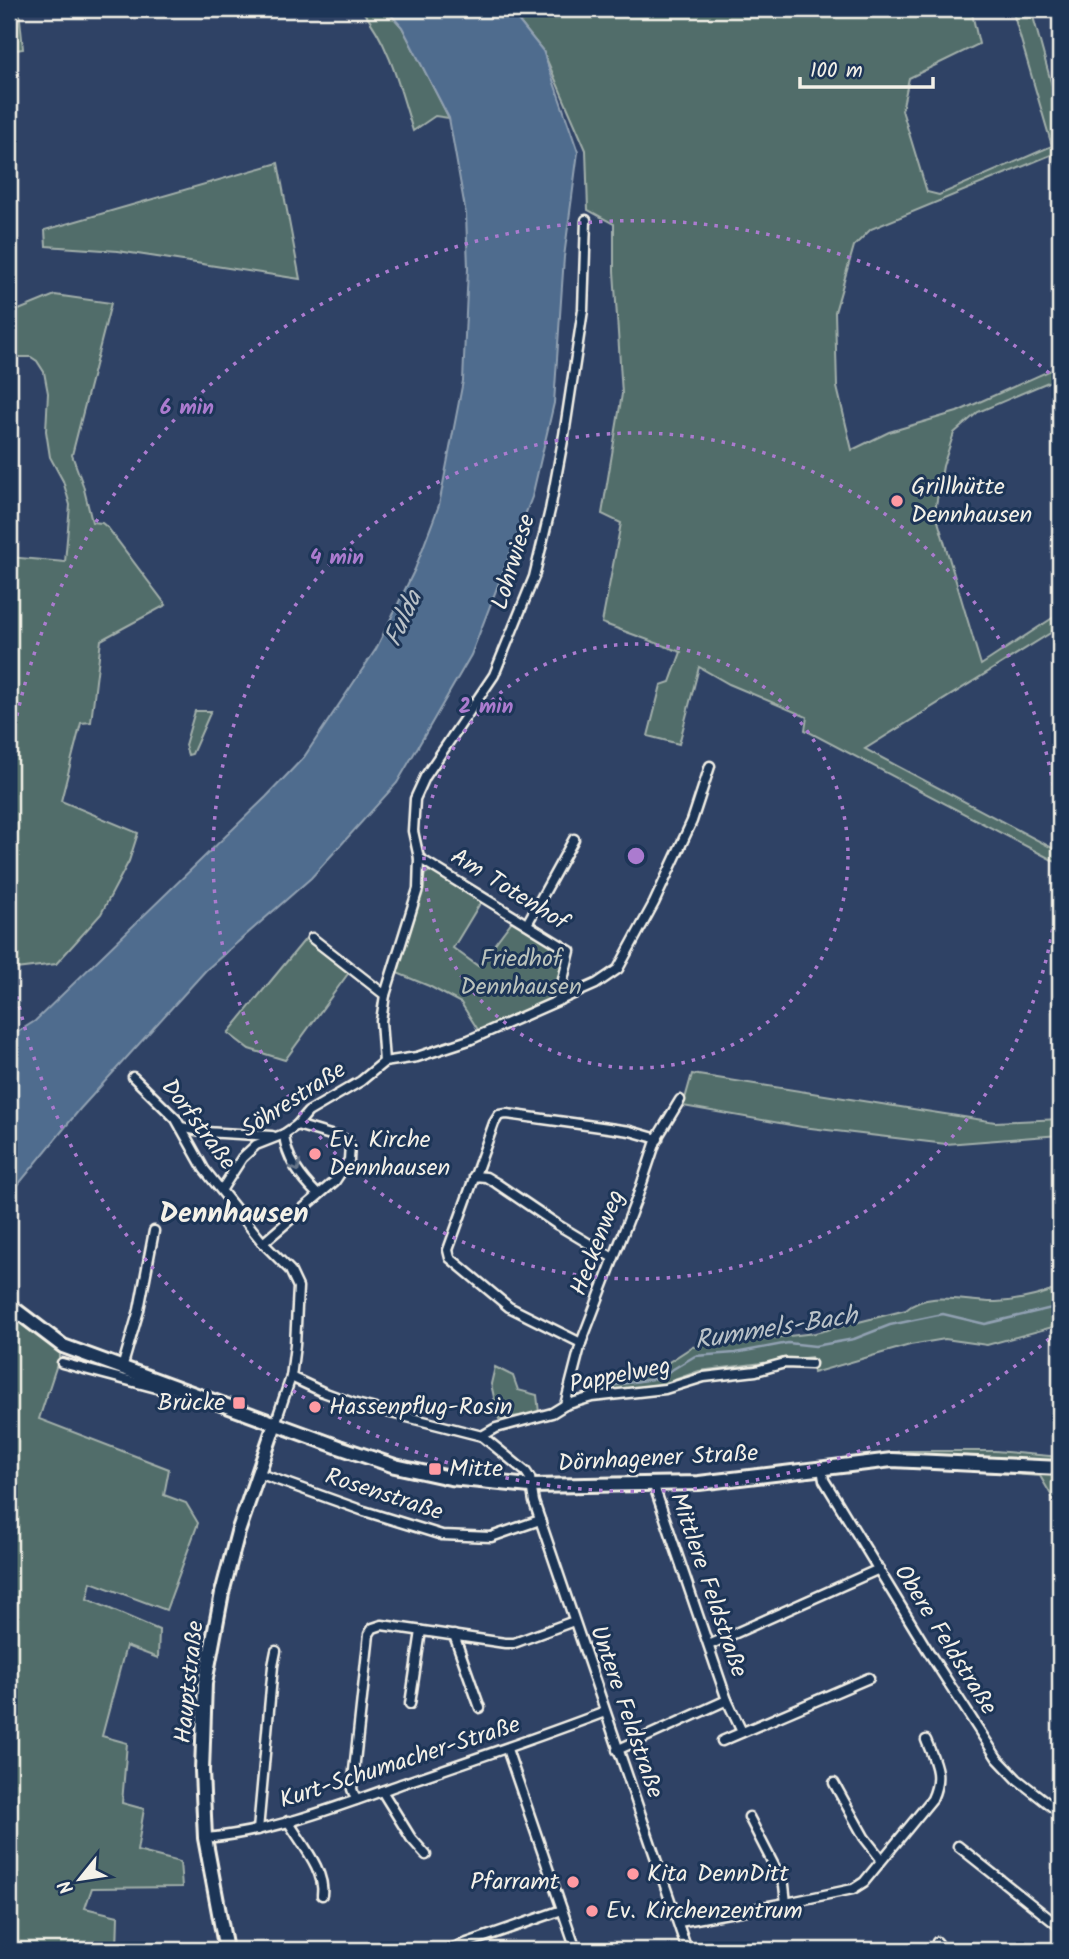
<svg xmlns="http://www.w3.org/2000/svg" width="1069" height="1959" font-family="Kalam,sans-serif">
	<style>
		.green { fill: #516d6b; stroke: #a2afaa; stroke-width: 2 }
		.water { fill: #4f6c8e; stroke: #91a1b2; stroke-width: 2 }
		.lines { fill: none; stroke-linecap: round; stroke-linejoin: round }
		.stream { stroke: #91a1b2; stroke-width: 2.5 }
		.street-casing { stroke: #f4f1e8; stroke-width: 13 }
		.secondary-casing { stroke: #f4f1e8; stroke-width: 18 }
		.street { stroke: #1d3557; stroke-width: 8 }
		.secondary { stroke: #1d3557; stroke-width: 12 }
		.oneway { stroke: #68778a }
		.ring { fill: none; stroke: #ab7bcf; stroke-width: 3.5; stroke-dasharray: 3.5 7 }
		.poi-dot { fill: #ff9aa2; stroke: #1d3557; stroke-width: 2.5 }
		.labels { text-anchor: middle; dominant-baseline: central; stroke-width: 6; stroke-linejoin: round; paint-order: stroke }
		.poi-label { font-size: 24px; fill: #f4f1e8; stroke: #1d3557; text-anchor: start }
		.street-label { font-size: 24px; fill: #f4f1e8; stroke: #1d3557 }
		.park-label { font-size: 24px; fill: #bbc3bc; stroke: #1d3557 }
		.water-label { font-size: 26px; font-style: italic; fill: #bac2c8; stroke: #1d3557 }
		.quarter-label { font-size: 28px; font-weight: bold; fill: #f4f1e8; stroke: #1d3557 }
		.centre { fill: #ab7bcf; stroke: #1d3557; stroke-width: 3.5 }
		.ring-label { font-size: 21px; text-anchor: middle; font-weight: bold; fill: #ab7bcf; stroke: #1d3557; stroke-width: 6; stroke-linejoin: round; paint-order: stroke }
	</style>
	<rect width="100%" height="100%" fill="#2f4265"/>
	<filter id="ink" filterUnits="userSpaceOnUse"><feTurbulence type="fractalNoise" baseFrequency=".0143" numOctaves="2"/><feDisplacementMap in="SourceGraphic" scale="14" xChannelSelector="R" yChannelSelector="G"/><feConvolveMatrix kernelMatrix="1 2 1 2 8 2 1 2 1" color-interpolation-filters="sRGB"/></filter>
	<g filter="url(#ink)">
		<g class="green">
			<path d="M9 9H19L23 49 9 51Z"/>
			<path d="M361 9H386L402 27 449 118 435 116 413 131C400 89 390 44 361 9Z"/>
			<path d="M509 9H971L979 44 909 78 902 110 927 192 939 195 1052 146 1012 9H1031L1060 115V180L1053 154 871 229 854 246 835 312 837 387 852 450 889 432 957 412 1060 366V377L978 412 954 433 943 466 935 511 981 665 1060 613V627L865 749 1060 852V864L805 730 807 717 729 684 699 667 679 744 648 736 661 685 670 682 681 652 602 623 621 523 602 514 622 394 614 271V224L588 210 586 150 543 51Z"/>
			<path d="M278 163 300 279 118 251 46 246 45 230Z"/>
			<path d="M55 295 111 303 72 455 83 485 92 522 102 523 108 528 166 605 101 640 91 722 81 723 61 801 138 833 129 861 101 914 56 964 16 969 9 977V557L65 562 70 505 63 481 50 457 46 431 48 393 44 372 37 361 31 357H17L9 347V314Z"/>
			<path d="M195 711H211L192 754 188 755 185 745Z"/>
			<path d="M432 870 482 900 453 948 478 966 512 921 567 955 557 999 480 1033 461 1003 429 986 397 973 425 874Z"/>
			<path d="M307 937 350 971 285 1060 249 1049 228 1033Z"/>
			<path d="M692 1074 995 1122 1060 1119V1135L946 1144 802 1127 683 1106Z"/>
			<path d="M1060 1288V1325L987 1345 945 1339 910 1345 813 1373 811 1357 699 1371 663 1384 603 1391 608 1377 655 1371 692 1347 815 1333 906 1310C929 1289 967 1303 996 1302 1017 1301 1041 1295 1060 1288Z"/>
			<path d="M9 1305 63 1346 39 1419 169 1469 164 1495 186 1503 198 1523 166 1610 91 1582 87 1599 159 1630 158 1658 126 1646 102 1736 127 1743 122 1803 144 1809 137 1851 180 1862 182 1887 92 1888 85 1908 118 1916 117 1950H9Z"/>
			<path d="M495 1367 513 1376 518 1390 537 1395 539 1413 499 1419 491 1384Z"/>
			<path d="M902 1451H995L1060 1457V1510L1040 1476 899 1466 875 1469 868 1457Z"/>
		</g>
		<path class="water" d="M386 9H509L543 51 578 152 564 257 554 403 532 497 471 655 397 783 311 878 206 970 80 1109 9 1196V1046L13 1035 35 1021 266 797 304 757 376 649 415 569 439 505 463 381 468 268 466 214 449 118 402 27Z"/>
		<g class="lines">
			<path class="stream" d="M581 1387 610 1386 658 1378 695 1356 735 1353 788 1343 815 1346 854 1339 890 1325 943 1314 985 1324 1060 1306"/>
			<defs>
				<g id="street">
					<path d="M419 858 570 951 558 1000"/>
					<path d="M527 924 574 839"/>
					<path d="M312 938 385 995 381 1021 384 1062"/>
					<path d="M385 995 418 889 419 858 413 831 415 799 425 777 494 675 534 577 550 510 564 435 583 310 586 220"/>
					<path d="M133 1077 176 1119 204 1169 263 1243 290 1270 298 1287 295 1345 291 1377 275 1424"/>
					<path d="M181 1127 205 1132 272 1136"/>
					<path d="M284 1134C286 1159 301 1178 318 1195"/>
					<path d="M474 1176 486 1177 496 1183 558 1225 613 1258"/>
					<path d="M222 1189 242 1158 256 1145 284 1134 297 1125 308 1112 361 1081 384 1062 417 1057 469 1040 596 984 618 969 654 903 692 821 710 766"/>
					<path d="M263 1243 335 1181 349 1160 350 1145 344 1139 297 1125"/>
					<path d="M581 1343 509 1307 450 1258 448 1250 494 1123 499 1115 507 1114 630 1131 658 1139"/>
					<path d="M62 1363 164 1390 173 1388"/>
					<path d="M122 1368 139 1310 154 1231"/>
					<path d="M291 1377 323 1392 356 1404 482 1436 526 1472 530 1478 534 1502 687 1950"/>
					<path d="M565 1405 581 1343 638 1195 657 1138 680 1100"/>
					<path d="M482 1436 496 1428 552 1413 565 1405 592 1397 665 1389 704 1377 756 1371 785 1363 811 1364"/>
					<path d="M822 1468 824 1480 930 1654 997 1758 1017 1779 1060 1813"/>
					<path d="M258 1473 364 1511 442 1535 491 1537 540 1520"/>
					<path d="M653 1483 727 1700 742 1732"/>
					<path d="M454 1635 480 1708"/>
					<path d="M709 1645 879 1569"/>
					<path d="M410 1704 421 1631"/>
					<path d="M722 1741 869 1678"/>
					<path d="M507 1749 576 1950"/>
					<path d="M617 1750 727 1700"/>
					<path d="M834 1783 864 1837 881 1859"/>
					<path d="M382 1791 411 1838 426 1855"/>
					<path d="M356 1800 352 1789 369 1634 373 1628 382 1625 505 1643H514L574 1621"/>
					<path d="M749 1817 784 1885 786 1903"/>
					<path d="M288 1821C300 1842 326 1871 322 1895"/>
					<path d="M258 1830 273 1666 276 1651"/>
					<path d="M205 1838C273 1832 340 1806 404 1783 472 1760 539 1737 605 1712"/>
					<path d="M958 1846 1060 1927"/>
					<path d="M679 1922 786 1903 853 1889 864 1882 932 1799C943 1775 935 1763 926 1740"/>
					<path d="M937 1942 943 1950"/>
					<path d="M447 1950 562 1910"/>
				</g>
				<g id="secondary">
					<path d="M9 1305 63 1346 339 1447 395 1466 450 1478 530 1486 699 1483 892 1460 1060 1468"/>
					<path d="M226 1950 205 1838 202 1771 205 1683 222 1593 238 1532 275 1424"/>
				</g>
			</defs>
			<use href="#street" class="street-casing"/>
			<use href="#secondary" class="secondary-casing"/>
			<use href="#street" class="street"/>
			<use href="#secondary" class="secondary"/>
		</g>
		<defs><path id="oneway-chevron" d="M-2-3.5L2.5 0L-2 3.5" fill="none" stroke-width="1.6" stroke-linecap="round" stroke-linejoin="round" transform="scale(1.75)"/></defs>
		<use class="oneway" href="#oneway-chevron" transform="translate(296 1167) rotate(61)"/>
	</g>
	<g class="ring">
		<circle cx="636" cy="856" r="212"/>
		<circle cx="636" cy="856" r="423"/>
		<path d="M1057 1332A635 635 0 0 1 9 955M9 757A635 635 0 0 1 1057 380"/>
	</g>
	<g class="poi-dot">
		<circle cx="897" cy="501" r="7"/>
		<circle cx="315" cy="1154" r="7"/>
		<rect x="232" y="1396" width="14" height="14" rx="3.5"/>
		<circle cx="315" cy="1407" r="7"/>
		<rect x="428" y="1462" width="14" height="14" rx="3.5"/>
		<circle cx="633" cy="1874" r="7"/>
		<circle cx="573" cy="1882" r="7"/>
		<circle cx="592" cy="1911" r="7"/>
	</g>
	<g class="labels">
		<g class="poi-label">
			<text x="911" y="487">Grillhütte<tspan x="911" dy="28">Dennhausen</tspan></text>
			<text x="329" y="1140">Ev. Kirche<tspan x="329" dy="28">Dennhausen</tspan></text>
			<text x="225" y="1403" text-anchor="end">Brücke</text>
			<text x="329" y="1407">Hassenpflug-Rosin</text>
			<text x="449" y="1469">Mitte</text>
			<text x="647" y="1874">Kita DennDitt</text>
			<text x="559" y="1882" text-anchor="end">Pfarramt</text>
			<text x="606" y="1911">Ev. Kirchenzentrum</text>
		</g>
		<g class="street-label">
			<text transform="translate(514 562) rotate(-73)">Lohrwiese</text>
			<text transform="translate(509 890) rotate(32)">Am Totenhof</text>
			<text transform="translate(294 1100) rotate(-33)">Söhrestraße</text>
			<text transform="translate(198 1125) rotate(53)">Dorfstraße</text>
			<text transform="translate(598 1243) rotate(-69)">Heckenweg</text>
			<text transform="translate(620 1376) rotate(-11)">Pappelweg</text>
			<text transform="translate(658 1459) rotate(-3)">Dörnhagener Straße</text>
			<text transform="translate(384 1495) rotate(18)">Rosenstraße</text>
			<text transform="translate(708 1585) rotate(71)">Mittlere Feldstraße</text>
			<text transform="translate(945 1640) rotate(58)">Obere Feldstraße</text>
			<text transform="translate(190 1682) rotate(-84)">Hauptstraße</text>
			<text transform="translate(626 1712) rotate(71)">Untere Feldstraße</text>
			<text transform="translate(400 1763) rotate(-18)">Kurt-Schumacher-Straße</text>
		</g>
		<g class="park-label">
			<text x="521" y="959">Friedhof<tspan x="521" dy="28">Dennhausen</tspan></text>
		</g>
		<g class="water-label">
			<text transform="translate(404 619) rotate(-66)">Fulda</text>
			<text transform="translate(776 1329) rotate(-9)">Rummels-Bach</text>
		</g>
		<g class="quarter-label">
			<text x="234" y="1214">Dennhausen</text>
		</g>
	</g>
	<circle cx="636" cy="856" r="10" class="centre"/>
	<g class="ring-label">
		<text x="187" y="414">6 min</text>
		<text x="337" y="564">4 min</text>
		<text x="486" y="713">2 min</text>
	</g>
	<rect width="1069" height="1959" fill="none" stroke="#1d3557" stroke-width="35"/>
	<rect x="18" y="18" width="1034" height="1924" fill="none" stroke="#f4f1e8" stroke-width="2.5" filter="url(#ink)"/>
	<g transform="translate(80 1879) rotate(240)" stroke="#1d3557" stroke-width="5" paint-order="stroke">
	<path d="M0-5L12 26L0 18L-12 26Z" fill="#f4f1e8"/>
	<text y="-10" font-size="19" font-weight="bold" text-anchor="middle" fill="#f4f1e8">N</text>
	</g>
	<path d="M800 77v10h133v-10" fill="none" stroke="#f4f1e8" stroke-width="3.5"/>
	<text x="810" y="77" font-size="21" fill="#f4f1e8" stroke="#1d3557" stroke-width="5" paint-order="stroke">100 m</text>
</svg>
